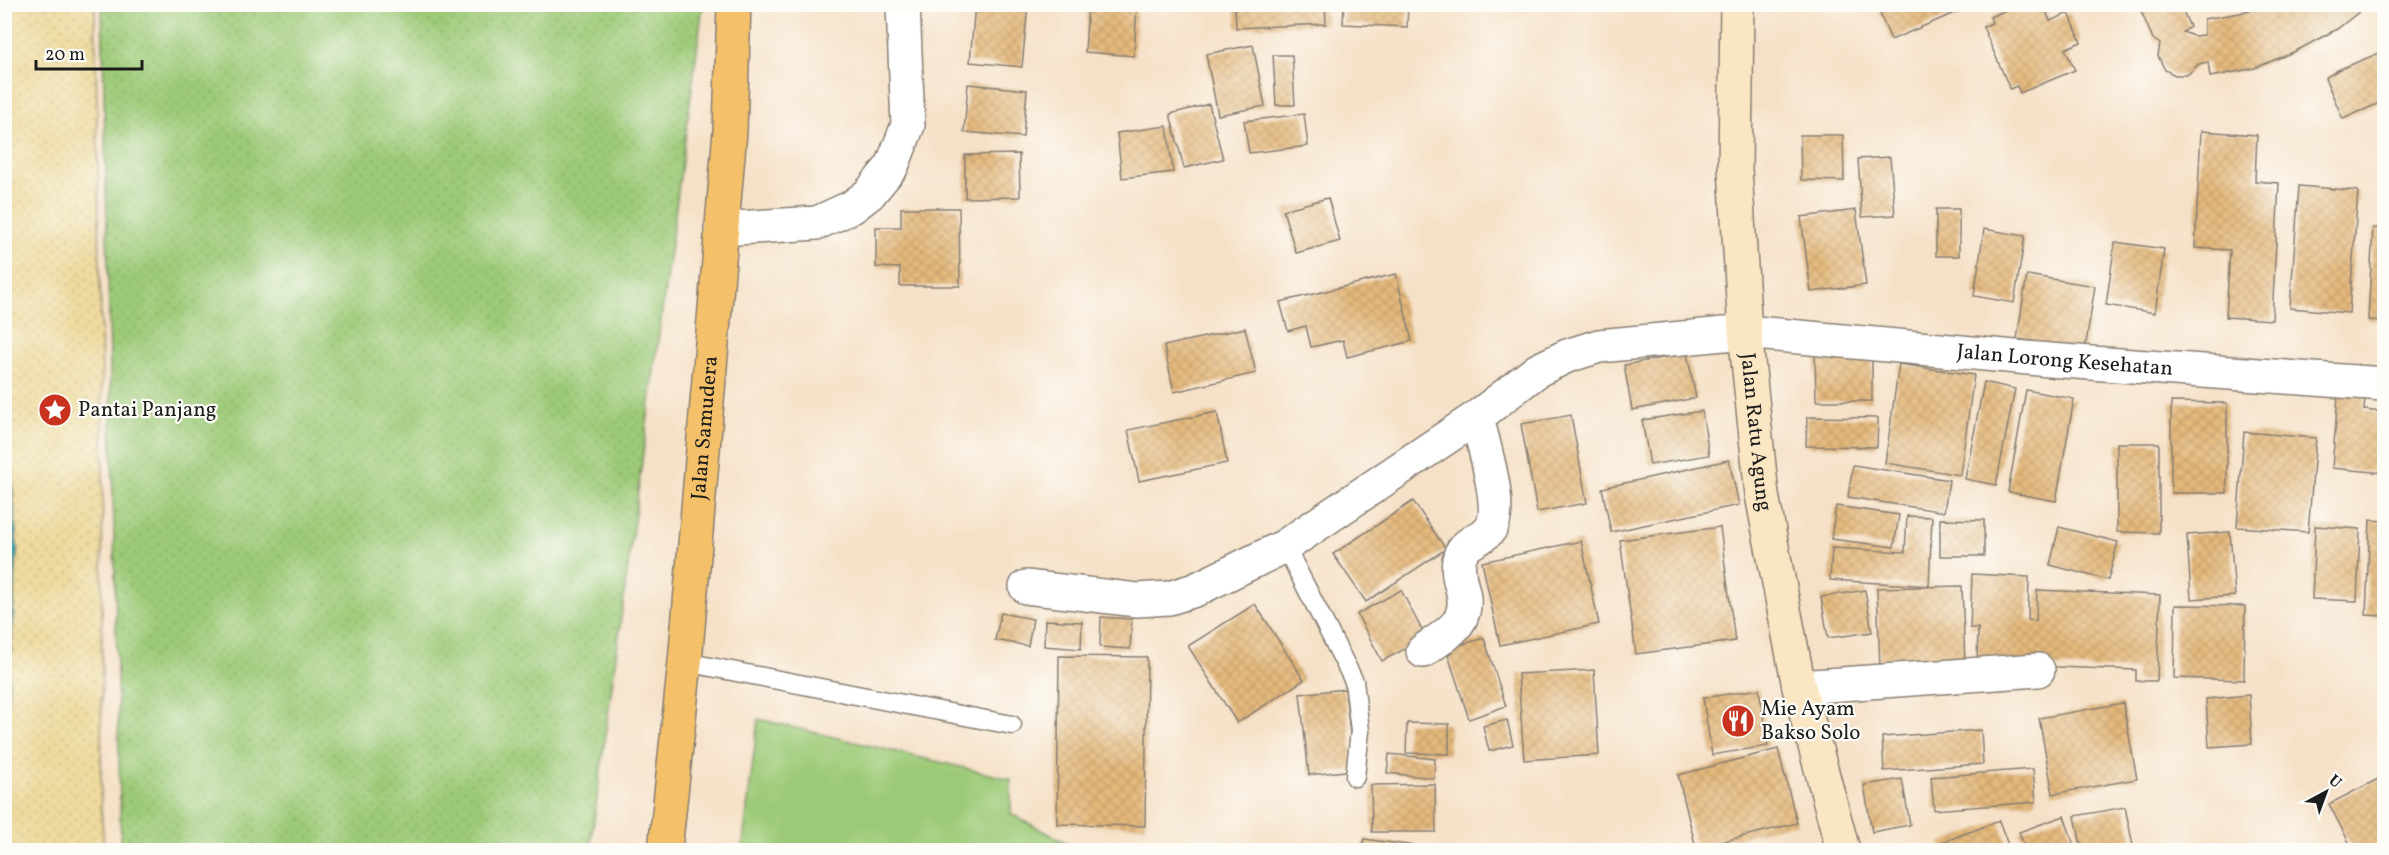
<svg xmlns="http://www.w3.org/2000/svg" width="2389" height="855" font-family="Vollkorn,serif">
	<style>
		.grass { fill: #9dca77; stroke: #5c734a; stroke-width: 1.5 }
		.sand { fill: url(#sand-dots); stroke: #857b5d; stroke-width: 1.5 }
		.park { fill: url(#park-dots); stroke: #5c734a; stroke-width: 1.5 }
		.water { fill: #41afbe; stroke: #2e666d; stroke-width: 1.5 }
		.building { fill: url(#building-cross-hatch) }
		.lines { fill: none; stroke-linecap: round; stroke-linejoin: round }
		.lane-casing { stroke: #887e72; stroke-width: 21 }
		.street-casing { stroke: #887e72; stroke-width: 36 }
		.secondary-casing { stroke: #887e72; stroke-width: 36 }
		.primary-casing { stroke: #887e72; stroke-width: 36 }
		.lane { stroke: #fff; stroke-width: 18 }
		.street { stroke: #fff; stroke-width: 33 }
		.secondary { stroke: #fbe6c3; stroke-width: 33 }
		.primary { stroke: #f4c16a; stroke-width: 33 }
		.labels { text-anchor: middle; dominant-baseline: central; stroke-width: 4.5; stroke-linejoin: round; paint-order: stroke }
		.street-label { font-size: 21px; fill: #1c1c1c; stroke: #fdfcf7 }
		.poi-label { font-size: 21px; fill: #1c1c1c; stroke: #fdfcf7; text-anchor: start }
	</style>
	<defs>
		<pattern id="sand-dots" width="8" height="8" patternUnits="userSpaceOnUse" patternTransform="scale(1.5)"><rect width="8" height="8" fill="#eeda9e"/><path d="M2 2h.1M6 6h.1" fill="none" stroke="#ccba88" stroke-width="1.8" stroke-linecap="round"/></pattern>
		<pattern id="park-dots" width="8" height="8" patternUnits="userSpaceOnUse" patternTransform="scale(1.5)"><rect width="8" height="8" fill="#9dca77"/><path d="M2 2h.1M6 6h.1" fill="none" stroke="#87ad66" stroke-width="1.8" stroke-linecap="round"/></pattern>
		<pattern id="building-cross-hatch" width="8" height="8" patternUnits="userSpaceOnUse" patternTransform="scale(1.5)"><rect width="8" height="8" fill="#e5b97c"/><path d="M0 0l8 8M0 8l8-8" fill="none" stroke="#c49e6b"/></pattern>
	</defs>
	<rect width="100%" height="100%" fill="#fdfcf7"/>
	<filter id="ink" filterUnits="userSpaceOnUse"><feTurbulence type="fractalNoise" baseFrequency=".0167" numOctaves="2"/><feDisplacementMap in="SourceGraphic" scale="12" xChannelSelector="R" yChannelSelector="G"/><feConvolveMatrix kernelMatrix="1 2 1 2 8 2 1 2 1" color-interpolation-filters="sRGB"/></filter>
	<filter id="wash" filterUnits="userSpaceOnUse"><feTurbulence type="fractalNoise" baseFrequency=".008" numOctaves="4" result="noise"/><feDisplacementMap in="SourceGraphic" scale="24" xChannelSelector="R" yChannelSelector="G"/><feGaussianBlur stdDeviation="1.35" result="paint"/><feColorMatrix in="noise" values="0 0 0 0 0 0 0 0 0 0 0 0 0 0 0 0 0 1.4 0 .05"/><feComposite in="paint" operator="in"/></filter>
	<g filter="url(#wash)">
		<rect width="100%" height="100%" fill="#f5e1c7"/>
		<path class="grass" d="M758 719 1011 779V814L1080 850H742Z"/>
		<path class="sand" d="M5 5H95L103 437 101 807 104 850H5V741L17 550 4 384Z"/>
		<path class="park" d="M102 5H703L590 850H121Z"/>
		<path class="water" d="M5 384 17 550 5 741 4 384Z"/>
		<g id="blocks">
			<g class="building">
				<path d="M975 4H1028L1022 67 970 62Z"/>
				<path d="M1088 4H1137L1134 56 1085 52Z"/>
				<path d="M1235 4H1325L1326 24 1236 28Z"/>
				<path d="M1344 4H1408L1407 27 1343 24Z"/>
				<path d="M1876 4H1962L1964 9 1891 40Z"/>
				<path d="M2020 4H2043L2050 21 2069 13 2081 42 2065 49 2075 70 2020 93 2017 86 2010 89 1983 27 1992 23 1990 17Z"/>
				<path d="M2138 4H2180L2190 27 2183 32 2193 36 2204 35V19L2240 13 2266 4H2369L2337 29 2296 51 2255 68 2210 77 2208 62 2199 64 2187 75H2175L2165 70 2158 56 2160 44 2153 39Z"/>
				<path d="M1253 45 1265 106 1218 115 1206 54Z"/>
				<path d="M2384 51V101L2343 119 2325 78 2338 70Z"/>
				<path d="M1273 55H1292L1295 105H1276Z"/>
				<path d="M968 84 1027 90 1023 137 964 132Z"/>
				<path d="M1209 104 1223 159 1184 168 1170 114Z"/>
				<path d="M1304 114 1308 146 1249 153 1244 121Z"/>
				<path d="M1167 126 1173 172 1122 178 1117 133Z"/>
				<path d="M2201 131 2257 135 2255 181 2279 183 2272 320 2226 317 2230 250 2195 248Z"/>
				<path d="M1800 135H1843L1844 181 1801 180Z"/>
				<path d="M1019 154 1020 197 965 198V155Z"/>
				<path d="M1890 157 1895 215 1862 217 1858 159Z"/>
				<path d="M2299 186 2358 191 2349 313 2290 308Z"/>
				<path d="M1328 198 1340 241 1296 253 1283 210Z"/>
				<path d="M901 208H959L960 286H900V268L876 267V227H901Z"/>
				<rect x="1936" y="209" width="23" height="47"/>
				<path d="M1856 210 1866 285 1811 292 1801 217Z"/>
				<path d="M2373 228H2384V321L2368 320Z"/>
				<path d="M1984 229 2025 236 2014 303 1974 296Z"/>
				<path d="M2115 242 2164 249 2155 313 2106 305Z"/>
				<path d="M1396 274 1412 341 1347 357 1343 340 1311 347 1306 326 1288 331 1280 302Z"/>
				<path d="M2027 275 2095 286 2085 350 2017 339Z"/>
				<path d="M1245 328 1256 373 1174 392 1164 346Z"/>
				<path d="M1687 353 1696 398 1632 410 1624 365Z"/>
				<path d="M1815 353H1872V401H1816Z"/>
				<path d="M1899 364 1974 375 1960 475 1885 463Z"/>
				<path d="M1984 382 2015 389 1996 485 1965 479Z"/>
				<path d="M2339 384 2366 386 2364 410 2384 412V473L2332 468Z"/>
				<path d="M2026 390 2074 399 2056 501 2008 492Z"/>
				<path d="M2171 402 2227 403V493H2171Z"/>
				<path d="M1702 411 1709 455 1650 465 1642 420Z"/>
				<path d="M1217 412 1227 463 1139 481 1128 430Z"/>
				<path d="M1571 415 1587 503 1537 512 1521 424Z"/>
				<path d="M1807 417 1878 418 1877 447 1806 446Z"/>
				<path d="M2244 432 2316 438 2308 532 2237 527Z"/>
				<path d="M2117 443H2159V533L2117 532Z"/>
				<path d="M1729 460 1739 505 1611 532 1602 488Z"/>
				<path d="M1853 465 1949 480 1944 512 1848 497Z"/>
				<path d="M1413 501 1446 549 1366 602 1333 554Z"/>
				<path d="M1836 506 1899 515 1894 547 1831 539Z"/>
				<path d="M1907 516 1932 517 1929 586 1830 580 1832 548 1905 552Z"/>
				<path d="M1940 519 1984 520V556H1940Z"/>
				<path d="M2370 520 2384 521V616L2366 615Z"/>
				<path d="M2315 526 2360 529 2357 601 2312 599Z"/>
				<path d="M1720 527 1735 641 1636 654 1620 540Z"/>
				<path d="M2059 527 2118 542 2108 580 2050 565Z"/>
				<path d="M2230 532 2235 596 2191 599 2187 535Z"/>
				<path d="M1581 541 1599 624 1500 645 1482 562Z"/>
				<path d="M1972 574 2029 577 2028 620 2036 621 2037 590 2160 595 2157 681H2136V670L1977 664 1978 628H1970Z"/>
				<path d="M1962 586 1965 665 1880 668 1877 588Z"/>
				<path d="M1401 590 1426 638 1382 661 1357 614Z"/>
				<path d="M1865 590 1872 632 1828 638 1821 597Z"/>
				<path d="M1255 604 1304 680 1237 723 1188 646Z"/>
				<path d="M2175 605 2245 606 2244 680 2174 678Z"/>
				<path d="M1001 613 1033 619 1028 646 995 640Z"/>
				<path d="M1101 617 1132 619 1130 649 1100 647Z"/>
				<path d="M1045 620 1082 622 1081 649 1044 646Z"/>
				<path d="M1484 638 1506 706 1469 719 1446 649Z"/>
				<path d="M1059 656 1147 657 1145 826 1057 824Z"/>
				<path d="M1594 670 1599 755 1524 760 1518 674Z"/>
				<path d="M1345 689 1354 770 1309 775 1300 694Z"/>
				<path d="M1759 689 1768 746 1712 755 1703 698Z"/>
				<path d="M2249 695 2252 744 2209 747 2206 699Z"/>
				<path d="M2123 703 2137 779 2053 794 2039 718Z"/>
				<path d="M1507 720 1513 745 1489 751 1483 726Z"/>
				<path d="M1407 723 1449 724V754L1406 753Z"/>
				<path d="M1981 730 1983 764 1884 771 1882 737Z"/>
				<path d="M1778 749 1797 823 1696 848 1678 775Z"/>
				<path d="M1389 754 1435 759 1434 778 1387 773Z"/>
				<path d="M2033 769 2036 802 1934 810 1931 777Z"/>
				<path d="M2384 776V850H2353L2329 804Z"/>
				<path d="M1902 779 1910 825 1872 832 1864 785Z"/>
				<path d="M1435 784 1436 832H1372L1371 785Z"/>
				<path d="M2125 807 2134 850H2082L2075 816Z"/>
				<path d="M2064 816 2075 848 2026 850 2019 832Z"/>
				<path d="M1999 821 2010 850H1943L1940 843Z"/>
				<path d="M1364 839 1438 849V850H1362Z"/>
			</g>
		</g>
	</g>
	<g filter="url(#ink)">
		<use href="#blocks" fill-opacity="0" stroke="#887e72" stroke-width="1.5"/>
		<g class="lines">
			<defs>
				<g id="lane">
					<path d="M1285 546 1354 681 1360 731 1355 777"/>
					<path d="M685 662 1012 725"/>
				</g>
				<g id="street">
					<path d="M721 229 817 223 852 207 869 194 892 166 908 125 903 4"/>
					<path id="s1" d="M1026 587 1137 600 1169 598 1195 590 1285 546 1477 417 1538 370 1567 356 1599 346 1745 332 2049 360 2384 384"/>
					<path d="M1423 651C1446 634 1470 624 1463 592 1460 581 1457 571 1459 560 1462 541 1480 542 1490 529 1505 510 1482 441 1477 417"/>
					<path d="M1799 687 2038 670"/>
				</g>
				<g id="secondary">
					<path id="s2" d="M1737 4 1735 169 1745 332 1762 495 1799 687 1843 850"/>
				</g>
				<g id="primary">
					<path id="s3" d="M665 850 685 662 730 131 734 4"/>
				</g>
			</defs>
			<use href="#lane" class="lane-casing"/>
			<use href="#street" class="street-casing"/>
			<use href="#secondary" class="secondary-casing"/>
			<use href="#primary" class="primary-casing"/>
			<use href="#lane" class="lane"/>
			<use href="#street" class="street"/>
			<use href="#secondary" class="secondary"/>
			<use href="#primary" class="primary"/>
		</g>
	</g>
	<defs>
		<symbol id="sight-disc" viewBox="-11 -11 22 22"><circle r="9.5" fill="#c8321e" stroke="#fdfcf7"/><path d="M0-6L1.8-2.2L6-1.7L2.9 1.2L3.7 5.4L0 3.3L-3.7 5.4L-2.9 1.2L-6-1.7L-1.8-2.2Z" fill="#fff"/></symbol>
		<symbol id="restaurant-disc" viewBox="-11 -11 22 22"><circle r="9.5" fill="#c8321e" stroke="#fdfcf7"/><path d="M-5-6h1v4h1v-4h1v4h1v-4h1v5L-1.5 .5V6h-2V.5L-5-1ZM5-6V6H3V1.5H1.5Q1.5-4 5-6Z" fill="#fff"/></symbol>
	</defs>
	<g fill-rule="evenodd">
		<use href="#sight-disc" x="36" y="391" width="38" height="38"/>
		<use href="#restaurant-disc" x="1719" y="702" width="38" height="38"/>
	</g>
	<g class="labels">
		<g class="street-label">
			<text stroke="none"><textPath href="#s1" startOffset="1113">Jalan Lorong Kesehatan</textPath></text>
			<text stroke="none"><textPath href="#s3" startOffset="424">Jalan Samudera</textPath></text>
			<text stroke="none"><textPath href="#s2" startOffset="429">Jalan Ratu Agung</textPath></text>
		</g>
		<g class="poi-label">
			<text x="78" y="410">Pantai Panjang</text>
			<text x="1761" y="709">Mie Ayam<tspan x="1761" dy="24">Bakso Solo</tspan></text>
		</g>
	</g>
	<rect width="2389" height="855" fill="none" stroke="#fdfcf7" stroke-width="24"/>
	<g transform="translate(2326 792) rotate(41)" stroke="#fdfcf7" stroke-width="4.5" paint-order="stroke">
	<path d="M0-4.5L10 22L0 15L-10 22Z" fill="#1c1c1c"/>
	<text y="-9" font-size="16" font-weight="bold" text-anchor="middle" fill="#1c1c1c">U</text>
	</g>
	<path d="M36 60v9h106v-9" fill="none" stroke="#1c1c1c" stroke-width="3"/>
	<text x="45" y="60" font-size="18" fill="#1c1c1c" stroke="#fdfcf7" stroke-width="4.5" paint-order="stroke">20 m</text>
</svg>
